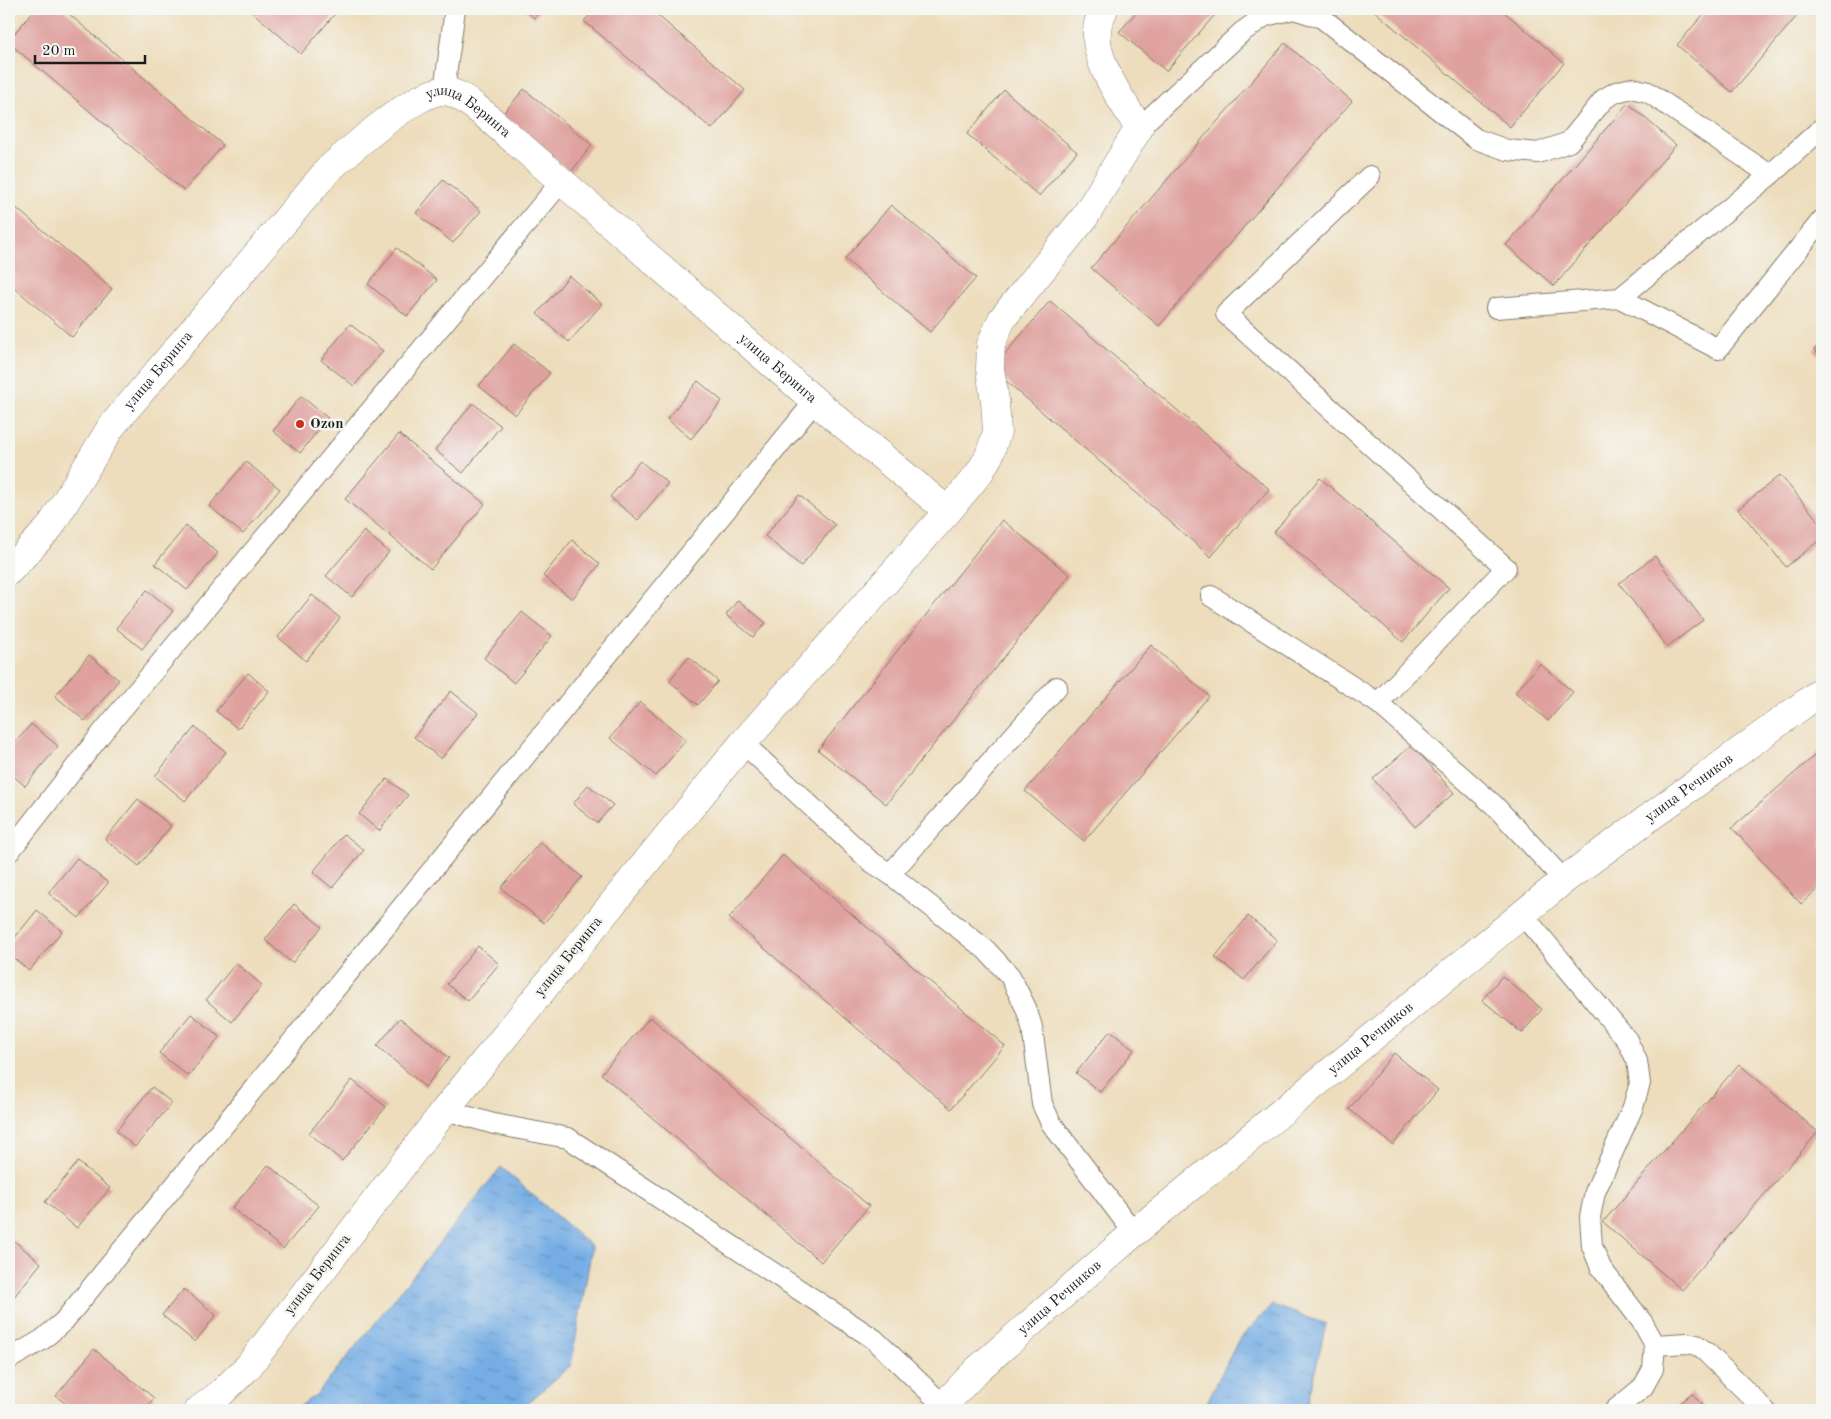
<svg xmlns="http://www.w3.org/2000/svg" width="1831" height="1419" font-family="'Old Standard TT',serif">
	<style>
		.water { fill: url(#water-ripples); stroke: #496480 }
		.building { fill: #dfa19e }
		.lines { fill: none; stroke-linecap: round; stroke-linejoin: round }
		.service-casing { stroke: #847c6c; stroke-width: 22 }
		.minor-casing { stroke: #847c6c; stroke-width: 29 }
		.service { stroke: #fff; stroke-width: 20 }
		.minor { stroke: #fff; stroke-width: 28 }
		.poi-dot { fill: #c8321e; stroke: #f6f6f2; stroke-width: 2 }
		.labels { text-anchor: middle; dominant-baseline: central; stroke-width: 5; stroke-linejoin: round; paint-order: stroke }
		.street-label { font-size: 15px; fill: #1c1c1c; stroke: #f6f6f2 }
		.poi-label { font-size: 15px; font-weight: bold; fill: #1c1c1c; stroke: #f6f6f2; text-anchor: start }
	</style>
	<defs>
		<pattern id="water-ripples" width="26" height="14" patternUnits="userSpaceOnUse" patternTransform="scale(1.25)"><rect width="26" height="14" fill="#76ade4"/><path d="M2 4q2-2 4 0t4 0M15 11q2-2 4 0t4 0" fill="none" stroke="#608cb8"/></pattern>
	</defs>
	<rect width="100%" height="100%" fill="#f6f6f2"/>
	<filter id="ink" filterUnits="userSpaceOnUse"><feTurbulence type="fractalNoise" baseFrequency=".02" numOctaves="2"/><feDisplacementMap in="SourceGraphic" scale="10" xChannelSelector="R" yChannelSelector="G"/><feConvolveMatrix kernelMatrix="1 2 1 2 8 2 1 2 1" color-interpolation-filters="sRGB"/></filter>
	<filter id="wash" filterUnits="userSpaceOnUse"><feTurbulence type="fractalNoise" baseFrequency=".0096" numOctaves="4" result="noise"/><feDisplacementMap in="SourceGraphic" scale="20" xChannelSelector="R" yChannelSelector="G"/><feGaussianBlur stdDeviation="1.12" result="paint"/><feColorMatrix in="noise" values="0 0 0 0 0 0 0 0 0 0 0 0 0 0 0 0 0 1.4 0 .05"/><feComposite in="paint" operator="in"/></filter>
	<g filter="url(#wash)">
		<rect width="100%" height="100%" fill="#edddbc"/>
		<g class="water">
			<path d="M501 1167 592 1247 571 1365 520 1410H295L317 1394Z"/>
			<path d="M1272 1305 1326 1324 1306 1410H1203L1238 1341Z"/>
		</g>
		<g id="blocks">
			<g class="building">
				<path d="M35 9H63L223 145 184 191 9 43V40Z"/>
				<path d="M249 9H339L301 54Z"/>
				<path d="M524 9H542L534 18Z"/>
				<path d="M595 9H650L745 90 712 129 584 21Z"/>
				<path d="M1139 9H1220L1166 71 1119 32Z"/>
				<path d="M1372 9H1501L1564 63 1510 127Z"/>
				<path d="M1708 9H1803L1732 92 1677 45Z"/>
				<path d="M1285 43 1352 101 1159 326 1091 268Z"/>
				<path d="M524 89 592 145 571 172 501 116Z"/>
				<path d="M1004 90 1077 152 1039 196 967 134Z"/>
				<path d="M1628 103 1676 145 1554 286 1506 245Z"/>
				<path d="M443 180 481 211 453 243 416 213Z"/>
				<path d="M9 202 112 289 72 337 9 283Z"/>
				<path d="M891 205 976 278 930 332 845 259Z"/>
				<path d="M397 248 437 280 407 316 368 284Z"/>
				<path d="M569 276 602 304 569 342 537 314Z"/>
				<path d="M1050 301 1269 489 1211 557 992 369Z"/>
				<path d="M350 324 383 351 354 386 321 360Z"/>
				<path d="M1822 341V358L1814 350Z"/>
				<path d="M514 344 550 373 515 415 479 386Z"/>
				<path d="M698 381 722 401 691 439 667 419Z"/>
				<path d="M301 396 328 418 300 453 273 431Z"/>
				<path d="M473 403 501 426 463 473 435 450Z"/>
				<path d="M399 434 485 504 431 569 345 499Z"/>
				<path d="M640 461 668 483 638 520 610 497Z"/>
				<path d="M246 462 280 489 243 534 209 506Z"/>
				<path d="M1780 475 1822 525V538L1786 567 1738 509Z"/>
				<path d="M1320 478 1449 588 1403 642 1274 532Z"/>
				<path d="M799 495 835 525 801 566 765 536Z"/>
				<path d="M1002 520 1070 575 886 804 818 750Z"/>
				<path d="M186 526 218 553 187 590 155 564Z"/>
				<path d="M364 531 389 552 352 597 326 576Z"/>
				<path d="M572 540 600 564 572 599 543 576Z"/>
				<path d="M1655 556 1703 620 1667 647 1619 583Z"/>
				<path d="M147 590 173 611 142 649 116 628Z"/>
				<path d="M312 595 340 618 306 661 278 637Z"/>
				<path d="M738 600 766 623 753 637 726 615Z"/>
				<path d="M522 612 552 636 514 683 484 658Z"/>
				<path d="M1151 645 1209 696 1084 841 1025 791Z"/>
				<path d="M89 655 119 680 85 721 55 696Z"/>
				<path d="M689 657 718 681 698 705 669 681Z"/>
				<path d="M1540 664 1573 692 1548 721 1515 692Z"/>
				<path d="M248 673 269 691 238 729 216 711Z"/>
				<path d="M451 691 478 713 441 759 414 737Z"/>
				<path d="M640 702 686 740 656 776 610 738Z"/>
				<path d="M31 724 58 746 25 786 9 772V750Z"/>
				<path d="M195 727 226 752 185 801 155 776Z"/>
				<path d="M1412 745 1454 793 1415 827 1373 779Z"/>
				<path d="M1822 749V885L1801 904 1732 828Z"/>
				<path d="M387 779 408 795 379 831 359 814Z"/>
				<path d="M588 785 613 805 597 823 573 804Z"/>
				<path d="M138 799 171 826 139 866 105 839Z"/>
				<path d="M344 834 364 850 332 888 313 872Z"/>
				<path d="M540 842 582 877 544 923 501 888Z"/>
				<path d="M783 855 1005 1046 951 1109 729 918Z"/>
				<path d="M77 858 108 883 79 918 48 893Z"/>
				<path d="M294 904 322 927 292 963 265 940Z"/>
				<path d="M37 910 62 931 29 971 9 954V945Z"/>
				<path d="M1248 916 1277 940 1244 980 1215 957Z"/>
				<path d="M478 946 499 964 468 1001 447 984Z"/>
				<path d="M236 963 262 985 232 1022 206 1000Z"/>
				<path d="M1502 976 1542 1009 1522 1033 1482 1000Z"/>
				<path d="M191 1014 220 1037 188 1076 159 1053Z"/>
				<path d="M650 1017 869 1206 821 1262 601 1074Z"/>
				<path d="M400 1018 449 1058 425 1087 377 1046Z"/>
				<path d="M1110 1031 1134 1050 1100 1092 1076 1073Z"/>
				<path d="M1394 1053 1438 1090 1393 1145 1349 1109Z"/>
				<path d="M1739 1064 1818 1132 1682 1290 1603 1222Z"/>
				<path d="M352 1080 386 1107 342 1161 309 1133Z"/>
				<path d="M152 1087 172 1103 135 1147 116 1131Z"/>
				<path d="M78 1162 110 1188 77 1228 45 1202Z"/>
				<path d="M268 1165 319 1206 283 1249 232 1208Z"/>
				<path d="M12 1239 41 1263 9 1303V1243Z"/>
				<path d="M184 1289 216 1315 195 1342 162 1315Z"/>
				<path d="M94 1349 154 1398 144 1410H74L56 1396Z"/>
				<path d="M1692 1393 1706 1410H1671Z"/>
			</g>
		</g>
	</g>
	<g filter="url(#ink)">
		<use href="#blocks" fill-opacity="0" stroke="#847c6c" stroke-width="1"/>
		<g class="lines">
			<defs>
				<g id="service">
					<path d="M444 91 455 9"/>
					<path d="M1139 128 1242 32 1265 16 1294 9 1322 18 1476 139 1507 150 1538 153 1569 142 1604 99 1616 92 1632 88 1648 92 1770 175"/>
					<path d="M1370 176 1226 314 1506 568 1378 703 1494 805 1564 880"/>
					<path d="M1620 298 1718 349 1822 220"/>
					<path d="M1496 308 1620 298 1770 175 1822 128"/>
					<path d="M1211 596 1378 703"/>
					<path d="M1057 687 890 874 986 950 1010 976 1026 1008 1032 1027 1042 1104 1051 1123 1134 1233"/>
					<path d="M743 743 870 861 890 874"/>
					<path d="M9 852 102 733 561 182"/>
					<path d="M1522 914 1627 1040 1637 1061 1640 1083 1633 1107 1595 1192 1590 1217 1592 1246 1601 1268 1643 1323 1655 1345 1687 1343 1697 1345 1707 1353 1765 1410"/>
					<path d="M445 1110 494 1124 568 1138 874 1339 943 1405"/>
					<path d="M9 1359 42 1340 64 1321 815 401"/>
					<path d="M1615 1410 1643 1387 1653 1369 1655 1345"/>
				</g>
				<g id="minor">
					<path d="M948 511 980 472 989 456 997 432 995 401 990 369 991 344 1002 319 1084 218 1139 128C1122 100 1090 58 1098 24 1099 19 1102 14 1104 9"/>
					<path id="s1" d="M9 571 50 527 111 427 328 170C348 152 418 89 444 91 459 92 473 106 484 114L815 401 948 511 743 743 445 1110 248 1367 220 1394 199 1410"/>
					<path id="s2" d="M939 1410 978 1369 1134 1233 1564 880 1822 691"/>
				</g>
			</defs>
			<use href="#service" class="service-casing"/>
			<use href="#minor" class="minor-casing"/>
			<use href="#service" class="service"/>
			<use href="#minor" class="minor"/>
		</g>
	</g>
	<circle class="poi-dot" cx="300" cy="424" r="5"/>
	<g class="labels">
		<g class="street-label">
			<text stroke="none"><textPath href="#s1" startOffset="686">улица Беринга</textPath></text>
			<text stroke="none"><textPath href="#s1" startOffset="1091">улица Беринга</textPath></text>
			<text stroke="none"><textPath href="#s1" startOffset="251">улица Беринга</textPath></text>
			<text stroke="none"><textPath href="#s2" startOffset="975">улица Речников</textPath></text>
			<text transform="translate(569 957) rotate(-51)">улица Беринга</text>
			<text stroke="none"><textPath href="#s2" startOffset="570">улица Речников</textPath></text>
			<text transform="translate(318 1275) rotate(-52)">улица Беринга</text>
			<text stroke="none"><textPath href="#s2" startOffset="165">улица Речников</textPath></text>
		</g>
		<g class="poi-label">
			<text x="310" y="424">Ozon</text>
		</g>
	</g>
	<rect width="1831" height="1419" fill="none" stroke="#f6f6f2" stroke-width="30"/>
	<path d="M35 55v8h110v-8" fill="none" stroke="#1c1c1c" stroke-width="2.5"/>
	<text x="42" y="55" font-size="15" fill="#1c1c1c" stroke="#f6f6f2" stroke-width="4" paint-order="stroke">20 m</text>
</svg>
